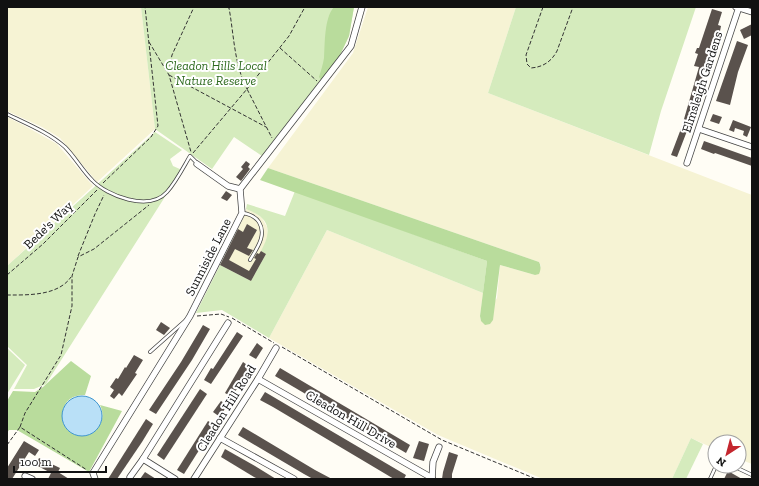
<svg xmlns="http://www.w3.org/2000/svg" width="759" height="486" font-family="'Zilla Slab',serif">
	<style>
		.farmland { fill: #f6f3d4 }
		.green { fill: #d5ebbd }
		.forest { fill: #b9dc9c }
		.water { fill: #b9e0f7; stroke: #3f96cf }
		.building { fill: #5a524d }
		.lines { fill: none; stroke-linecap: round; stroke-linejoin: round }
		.service-casing { stroke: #444; stroke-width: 4 }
		.minor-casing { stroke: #444; stroke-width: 7 }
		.path { stroke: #333; stroke-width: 1; stroke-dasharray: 4 2; stroke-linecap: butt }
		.service { stroke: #fff; stroke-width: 2.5 }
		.minor { stroke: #fff; stroke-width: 5.5 }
		.labels { text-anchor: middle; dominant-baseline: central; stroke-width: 4; stroke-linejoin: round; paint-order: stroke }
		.park-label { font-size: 13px; font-style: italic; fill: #2f6b1f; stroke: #fff }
		.street-label { font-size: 13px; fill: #111; stroke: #fff }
	</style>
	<rect width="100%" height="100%" fill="#fffdf5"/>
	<g class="farmland">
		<path d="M7 7H141L155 129 97 182 60 138 42 127 7 111Z"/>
		<path d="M368 7H516L488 93 752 195V464L739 459V442H715V449L691 438 672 479H543L438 435 269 338 327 230 483 293 480 316 481 321 497 298 500 265 535 275 541 266 539 262 268 168 353 53Z"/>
		<path d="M7 117 25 126 57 144 93 186 7 266Z"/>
		<path d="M246 209 254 212 262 218 267 227 268 235 265 243 266 254 251 281 220 265 242 221Z"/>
	</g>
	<g class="green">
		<path d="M141 7H354L349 36 339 57 262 156 234 137 212 169 155 129Z"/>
		<path d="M516 7H696L661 111 649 155 488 93Z"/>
		<path d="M155 132 182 150 170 159 173 166 182 170 46 384 34 389H14L27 365 7 346V266Z"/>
		<path d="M295 191 487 261 483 293 327 230 269 338 222 310 196 313 220 265 251 281 266 254 261 251C273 229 269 218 246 209L247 204 285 216Z"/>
		<path d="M7 348 25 365 7 394Z"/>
		<path d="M691 438 703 444 686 479H672Z"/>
	</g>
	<g class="forest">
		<path d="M334 7H354L349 36 339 57 321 80 319 77C321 71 323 64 324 58 325 44 324 18 334 7Z"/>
		<path d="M268 168 539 262C541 266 541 269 539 274L535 275 500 265 493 320 490 324 485 325 481 321 480 316 487 261 260 180Z"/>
		<path d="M71 361 91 376 85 395C71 395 62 402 63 417 64 423 64 427 69 431L98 428C103 421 104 413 100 405L122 411 89 472 17 430H9L7 433V401L13 391 35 392 43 387Z"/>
	</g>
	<circle class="water" cx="82" cy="416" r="20"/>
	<g class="building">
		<path d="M712 9 722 12 718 25 721 26 720 31 718 30 716 36H714L711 45 714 46 713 50H712L698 91 687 131 677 157 671 155 682 126 699 67 694 66 698 54 695 53 697 48H699Z"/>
		<path d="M752 24V35L744 39 740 30Z"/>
		<path d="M737 41 748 45 738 72 730 105 716 101Z"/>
		<path d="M713 114 722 117 719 124 710 121Z"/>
		<path d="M733 120 751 127 747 137 743 135 744 131 735 128 734 132 729 130Z"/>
		<path d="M704 141 752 158V166L715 153 714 154 701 149Z"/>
		<path d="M246 161 250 164 248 167 250 169 241 181 236 177 243 169 241 167Z"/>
		<path d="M226 191 232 195 227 201 221 198Z"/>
		<path d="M247 224 257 230 247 248 253 250 249 256 235 249 229 260 249 271 256 259 254 258 257 253 259 254 261 251 266 254 251 281 220 265 238 229 243 232Z"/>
		<path d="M161 322 170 328 164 335 156 330Z"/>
		<path d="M203 325 210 329 192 360 156 414 149 410 181 362Z"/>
		<path d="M237 332 243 336 211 384 204 380 211 368 213 369Z"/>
		<path d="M257 343 263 348 256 359 249 355Z"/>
		<path d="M134 355 143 360 135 373 137 374 122 396 119 393 114 399 110 396 114 390 110 387 116 378 118 379 125 367 126 368Z"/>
		<path d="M243 362 250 367 232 397 225 393Z"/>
		<path d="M280 368 410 445 406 453 275 376Z"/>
		<path d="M200 389 207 394 164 460 157 455Z"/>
		<path d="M265 392 406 475 404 479H394L273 407 260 400Z"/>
		<path d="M221 401 227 405 220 417 213 412Z"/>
		<path d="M146 419 153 424 142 442 117 479H108Z"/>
		<path d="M208 421 215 425 184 474 177 470Z"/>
		<path d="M243 427 315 470 332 479H313L304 474 238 435Z"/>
		<path d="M24 441 39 450 35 456 29 452 12 479H9L7 477V468Z"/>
		<path d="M419 441 429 444 424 461 413 458Z"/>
		<path d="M225 449 255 466 276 479H258L254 477 221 457Z"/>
		<path d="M449 452 458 455 452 474V479H442L443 472Z"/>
		<path d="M39 458 60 468 58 472 69 479H48L51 473 36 465Z"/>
		<path d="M728 471 742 479H724Z"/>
		<path d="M145 472 156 479H140Z"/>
	</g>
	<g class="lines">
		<defs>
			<g id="service">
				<path d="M7 114C27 124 48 132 65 147 75 157 82 170 92 180 107 196 149 212 167 192 176 182 183 168 190 156L197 163"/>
				<path d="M243 213C249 214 255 216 259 222 267 235 257 248 250 260"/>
				<path d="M150 352 186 320"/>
				<path d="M733 466 752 475"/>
				<path d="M710 479 716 466"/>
			</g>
			<g id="minor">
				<path d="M736 7 752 12"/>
				<path d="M699 129 752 147"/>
				<path d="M687 163 739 7"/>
				<path d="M197 164 228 186 240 189"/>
				<path d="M258 379 432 478"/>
				<path d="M220 438 294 479"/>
				<path d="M25 476 32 479"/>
				<path d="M130 477 143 459"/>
				<path d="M95 479 93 473 190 316 242 213 240 189 351 46 362 7"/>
				<path d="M175 479 143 459 228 323"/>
				<path d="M194 479 258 379 276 348"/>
				<path d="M432 479 433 462 439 447"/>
			</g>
		</defs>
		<use href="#service" class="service-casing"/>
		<use href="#minor" class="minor-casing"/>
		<g class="path">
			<path d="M227 7 229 8C234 35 234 64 247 89L289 36 305 7"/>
			<path d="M543 7 526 55 527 64 531 68C543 67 551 62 557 51L573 7"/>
			<path d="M149 42 169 75 191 152"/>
			<path d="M280 48 317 81"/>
			<path d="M167 68 170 64 172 55 194 7"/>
			<path d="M169 75 266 127"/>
			<path d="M193 153 247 89 272 138"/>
			<path d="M103 183 151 137 158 126 145 7"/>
			<path d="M78 256 95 214 104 195"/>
			<path d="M7 275 43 244 97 190"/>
			<path d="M7 295C28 295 58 296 71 277"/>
			<path d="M197 316 221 314 229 317"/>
			<path d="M232 318 274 343"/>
			<path d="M282 347 442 440 536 479"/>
			<path d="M20 427 25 413 61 355 72 306V276L78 257 94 249 149 205"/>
			<path d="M7 445 20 427 87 470"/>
		</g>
		<use href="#service" class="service"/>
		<use href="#minor" class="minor"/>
	</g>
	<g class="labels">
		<g class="park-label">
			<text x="216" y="65">Cleadon Hills Local<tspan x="216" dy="15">Nature Reserve</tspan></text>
		</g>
		<g class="street-label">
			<text transform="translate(702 82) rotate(-72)">Elmsleigh Gardens</text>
			<text transform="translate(48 225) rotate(-44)">Bede's Way</text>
			<text transform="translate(208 257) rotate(-63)">Sunniside Lane</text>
			<text transform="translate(226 408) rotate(-58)">Cleadon Hill Road</text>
			<text transform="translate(351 419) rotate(30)">Cleadon Hill Drive</text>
		</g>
	</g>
	<rect width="759" height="486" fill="none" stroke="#111111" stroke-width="16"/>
	<g transform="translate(727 454) rotate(216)"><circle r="19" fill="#ffffff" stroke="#a0a0a0"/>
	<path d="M0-3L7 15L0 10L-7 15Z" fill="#c4262e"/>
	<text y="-6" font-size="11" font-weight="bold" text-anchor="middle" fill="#111111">N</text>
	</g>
	<path d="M14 466v6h92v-6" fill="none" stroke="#111111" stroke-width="2"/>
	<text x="20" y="466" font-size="12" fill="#111111" stroke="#ffffff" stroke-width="3" paint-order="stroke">100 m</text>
</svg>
